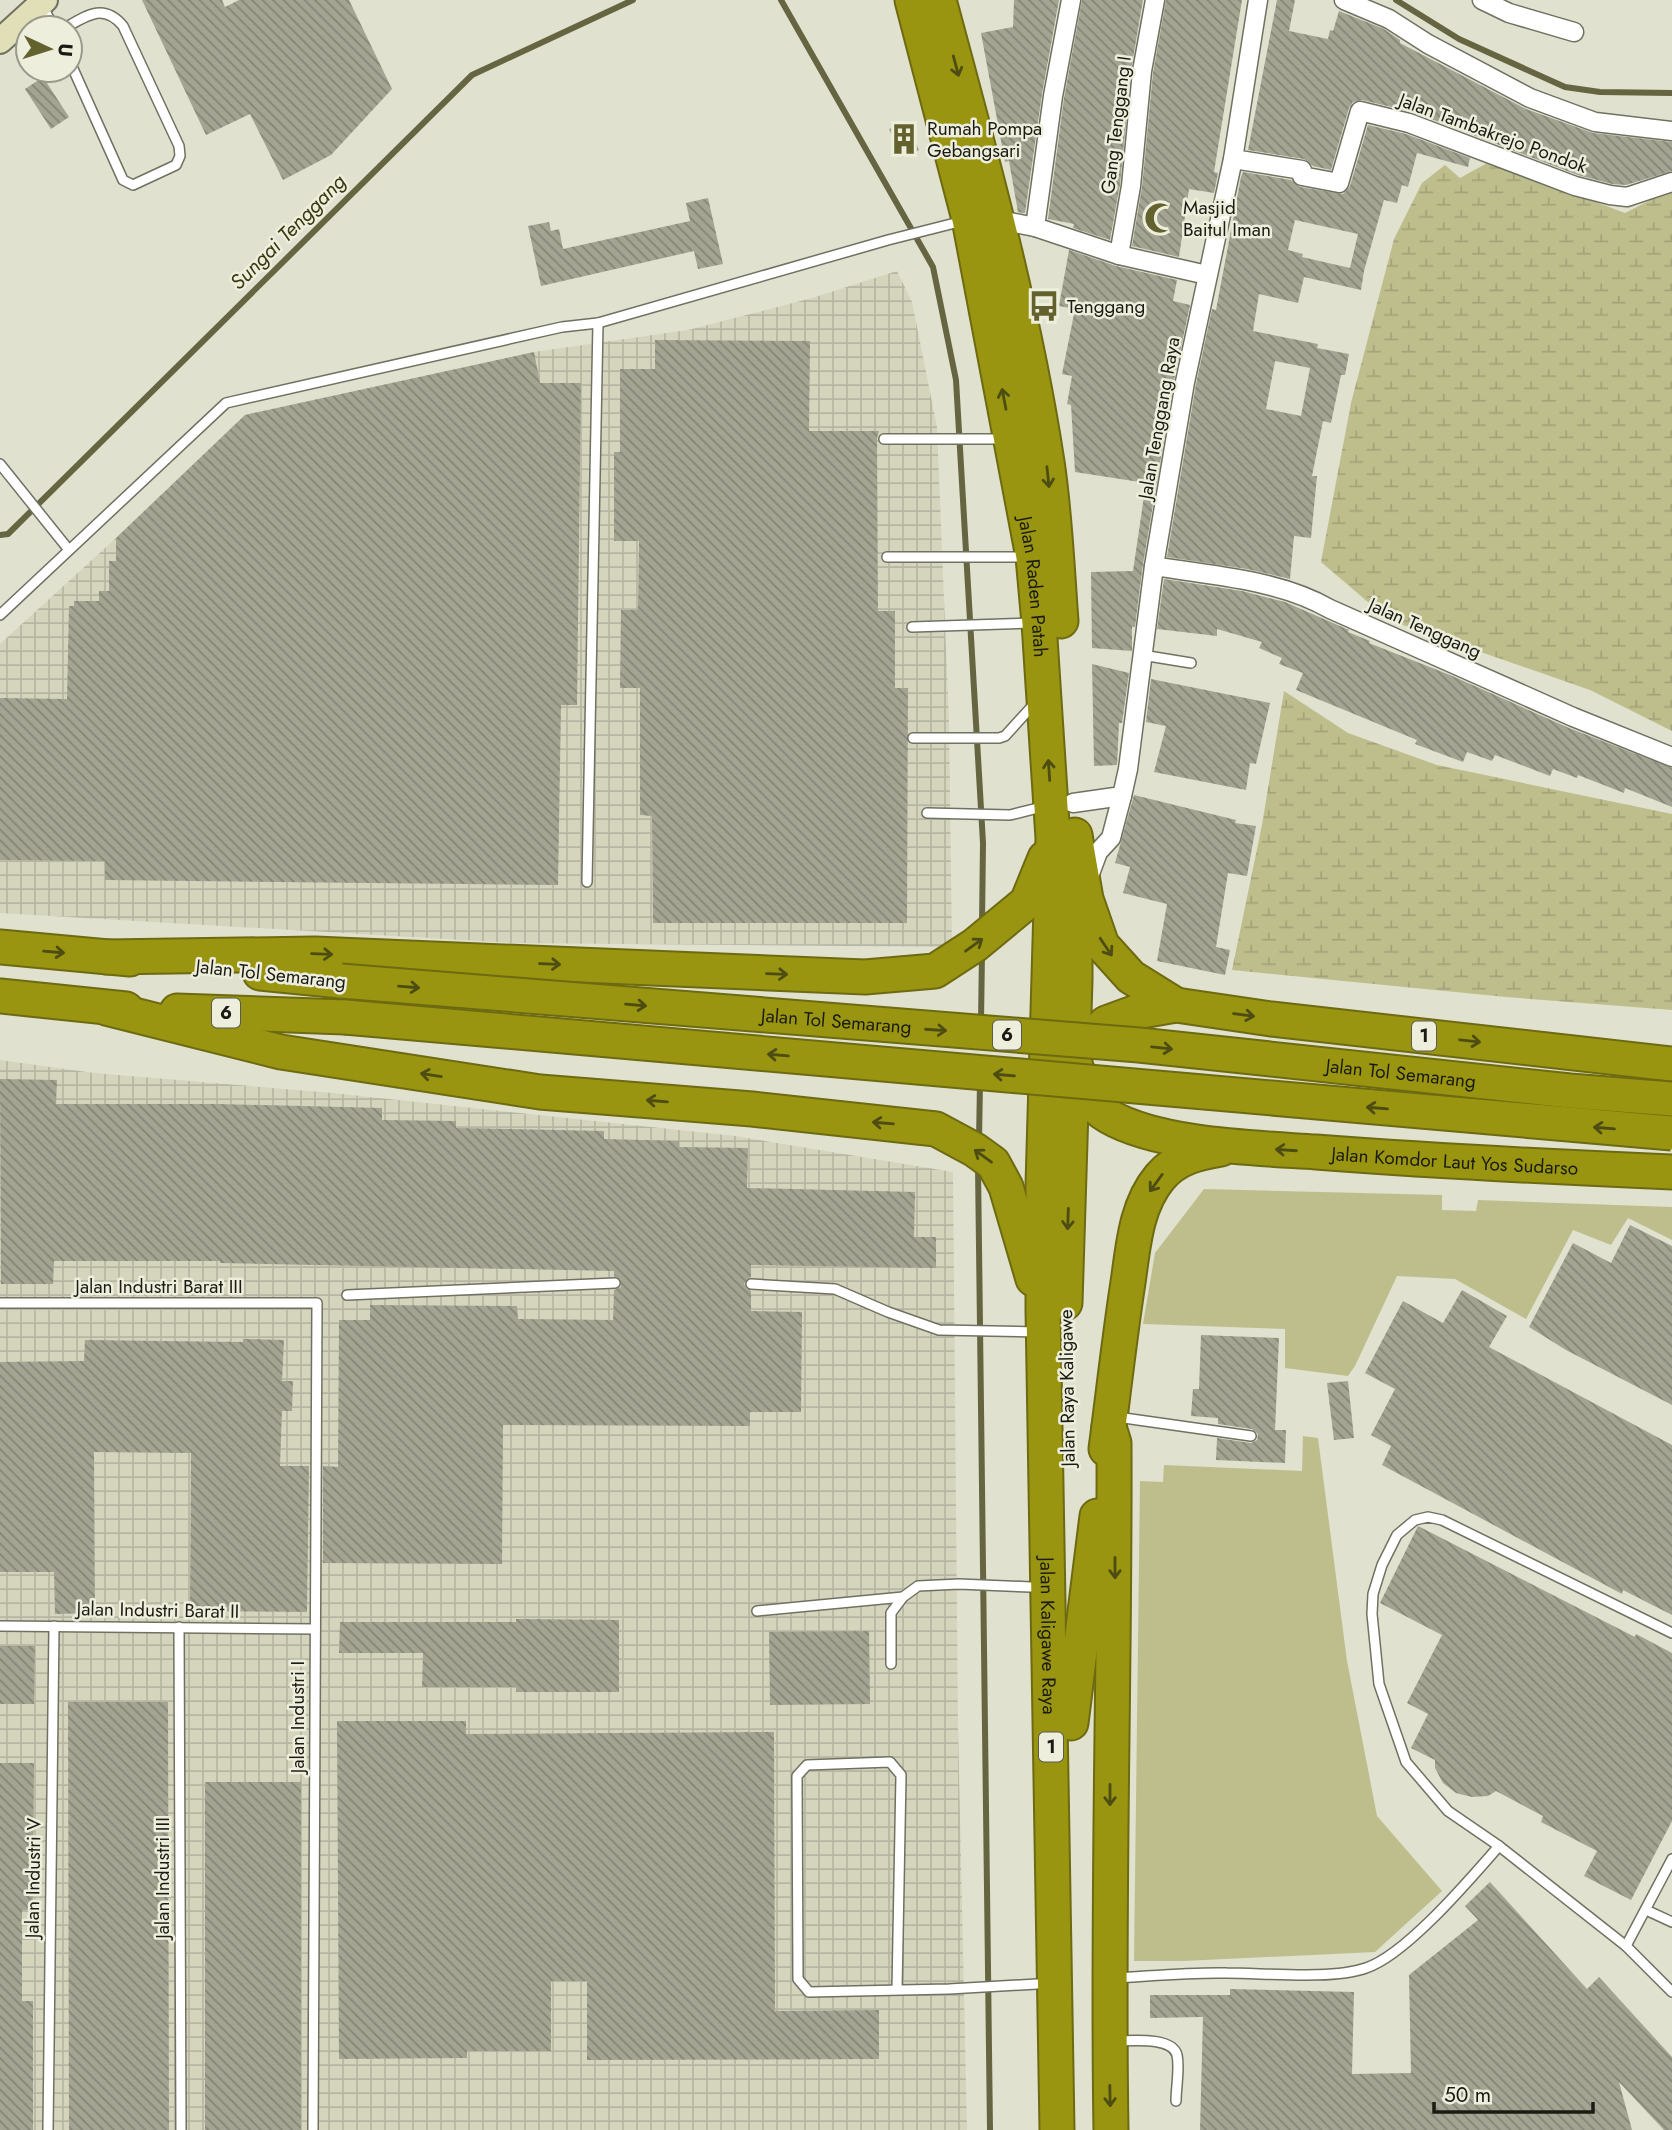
<svg xmlns="http://www.w3.org/2000/svg" width="1672" height="2130" font-family="Jost,sans-serif">
	<style>
		.industrial { fill: url(#industrial-grid) }
		.green { fill: #bebe8d }
		.wetland { fill: url(#wetland-marsh) }
		.lines { fill: none; stroke-linecap: round; stroke-linejoin: round }
		.stream { stroke: #666542; stroke-width: 6 }
		.building { fill: url(#building-back-hatch); fill-rule: evenodd }
		.lane-casing { stroke: #707161; stroke-width: 12 }
		.street-casing { stroke: #707161; stroke-width: 21 }
		.secondary-casing { stroke: #707161; stroke-width: 28 }
		.highway-casing { stroke: #6d6a11; stroke-width: 37 }
		.lane { stroke: #fff; stroke-width: 9 }
		.street { stroke: #fff; stroke-width: 18 }
		.secondary { stroke: #e0dfb7; stroke-width: 24 }
		.highway { stroke: #999510; stroke-width: 33 }
		.highway-bridge-casing { stroke: #6d6a11; stroke-width: 37; stroke-linecap: butt }
		.highway-bridge { stroke: #999510; stroke-width: 33 }
		.oneway { stroke: #4d4c12 }
		.labels { text-anchor: middle; dominant-baseline: central; stroke-width: 5; stroke-linejoin: round; paint-order: stroke }
		.shield { fill: #edeedc; stroke: #5a5a50; stroke-width: 2 }
		.shield-label { font-size: 18px; font-weight: bold; fill: #1b1b14 }
		.street-label { font-size: 19px; fill: #1b1b14; stroke: #edeedc }
		.poi-label { font-size: 19px; fill: #1b1b14; stroke: #edeedc; text-anchor: start }
		.water-label { font-size: 21px; font-style: italic; fill: #393810; stroke: #edeedc }
	</style>
	<defs>
		<pattern id="industrial-grid" width="8" height="8" patternUnits="userSpaceOnUse" patternTransform="scale(1.75)"><rect width="8" height="8" fill="#d5d5bd"/><path d="M0 4h8M4 0v8" fill="none" stroke="#b6b6a2"/></pattern>
		<pattern id="wetland-marsh" width="20" height="14" patternUnits="userSpaceOnUse" patternTransform="scale(1.75)"><rect width="20" height="14" fill="#bebe8d"/><path d="M1 5h8M5 5V1M11 12h8M15 12V8" fill="none" stroke="#a3a379"/></pattern>
		<pattern id="building-back-hatch" width="6" height="6" patternUnits="userSpaceOnUse" patternTransform="scale(1.75)"><rect width="6" height="6" fill="#a4a493"/><path d="M-1 5l2 2M0 0l6 6M5-1l2 2" fill="none" stroke="#858577"/></pattern>
	</defs>
	<rect width="100%" height="100%" fill="#e0e1cf"/>
	<g class="industrial">
		<path d="M897 271 912 302 937 427 949 723 952 947 514 943 0 913V644L116 538 245 415 534 352 688 330 812 298Z"/>
		<path d="M0 1060 94 1073 333 1093 735 1136 953 1172 958 1727 967 2130H0Z"/>
	</g>
	<g class="green">
		<path d="M1204 1189 1442 1195V1210L1476 1211 1478 1200 1672 1207V1240L1628 1218 1611 1245 1573 1230 1526 1319 1455 1279 1397 1276 1355 1366 1348 1376 1285 1368V1329L1143 1324 1155 1253Z"/>
		<path d="M1303 1436 1318 1438 1347 1661 1377 1816 1442 1891 1375 1952 1183 1961H1134L1140 1481 1163 1482 1164 1465 1302 1471Z"/>
	</g>
	<g class="wetland">
		<path d="M1489 162 1625 213 1672 189V731L1590 690 1389 620 1321 562 1351 403 1394 239 1422 183 1445 165 1460 178Z"/>
		<path d="M1284 691 1348 733 1437 765 1672 814V1010L1506 997 1232 970 1262 825Z"/>
	</g>
	<g class="lines">
		<g class="stream">
			<path d="M781 0 933 267 956 380 983 843 982 924"/>
			<path d="M1396 0 1459 39 1565 87 1600 92 1672 93"/>
			<path d="M0 535 8 534 472 75 633 0"/>
			<path d="M981 1022 982 953"/>
			<path d="M979 1141 980 1082"/>
			<path d="M978 1166 990 2130"/>
		</g>
	</g>
	<g class="building">
		<path d="M142 0H222L225 7 239 0H349L392 89 331 155 283 180 250 114 206 135Z"/>
		<path d="M1014 0H1059L1042 94 1025 213H1023L1018 212 1009 161 1005 162 981 33 1013 27Z"/>
		<path d="M1082 0H1143L1131 70 1120 184 1110 240 1073 228 1074 224 1048 219 1064 98Z"/>
		<path d="M1166 0H1242L1214 172 1218 173 1214 193 1189 189 1179 257 1132 246 1142 187 1153 73Z"/>
		<path d="M1277 0H1295L1289 31 1328 39 1330 30 1333 31 1339 11 1384 29 1400 40V43L1526 109 1593 133 1672 142V171L1626 185 1612 184 1578 175 1413 112 1362 100 1353 102 1349 108 1331 170 1313 166 1304 159 1248 150Z"/>
		<path d="M43 77 69 117 51 129 25 89Z"/>
		<path d="M907 121 919 150 902 157 889 129Z"/>
		<path d="M1368 125 1406 134 1470 158 1468 167 1417 153 1408 187 1402 185 1397 203 1384 200 1364 271 1361 290 1304 277 1298 303 1259 294 1253 331 1318 344 1317 348 1349 354 1345 375H1341L1331 423 1323 421 1312 476H1317L1311 538 1294 536 1290 579 1247 569 1167 557 1196 384 1212 309 1216 310 1241 177 1243 172 1291 180 1300 187 1343 194 1350 186ZM1295 220 1358 234 1350 268 1302 257 1303 254 1288 250ZM1275 361 1310 368 1301 416 1266 409Z"/>
		<path d="M708 198 723 264 698 269 694 251 541 286 528 226 549 222 551 231 559 229 563 249 690 221 686 203Z"/>
		<path d="M1069 250 1116 266 1177 280 1173 301 1190 305 1174 380 1143 564 1135 627H1132V651L1092 648 1091 572 1133 571 1146 483 1075 472 1071 405 1067 404 1072 376 1062 374 1075 309 1059 306Z"/>
		<path d="M655 340 810 341 809 431H879L877 438 878 611H895V688H908L907 923H653L652 816 640 815V688H620L621 610H638L639 541H614V452H620V369H655Z"/>
		<path d="M534 352 540 383H581L577 705H561L558 885 105 880V861L0 860V698L67 699 69 606H74V601H99V591H109V561H116V538L245 415Z"/>
		<path d="M1164 579 1242 591 1285 602 1349 630 1348 632 1370 641 1369 643 1450 675 1569 728 1672 768V807L1625 788 1624 793 1578 775 1577 778 1553 769 1550 776 1495 755 1492 761 1467 752 1463 762 1415 744 1417 740 1296 690 1303 673 1279 664 1282 658 1259 648 1262 642 1217 629V636L1157 629Z"/>
		<path d="M1092 664 1129 673 1122 723H1119L1117 765 1094 766Z"/>
		<path d="M1151 679 1270 703 1256 764 1250 763 1246 790 1154 772 1166 726 1146 722Z"/>
		<path d="M1134 795 1236 820 1235 823 1256 826 1247 876 1228 873 1216 947 1230 950 1225 975 1157 961 1167 904 1123 893 1130 867 1115 863Z"/>
		<path d="M0 1079 57 1080 56 1104H219L382 1108V1120L456 1121V1128L604 1131V1139L679 1141V1147L748 1148 747 1188 915 1192 914 1237H936V1268L751 1265V1277L746 1280 744 1284 747 1289 751 1291V1311L802 1312 801 1412H750V1426L503 1425 502 1564 323 1563V1466L338 1467 339 1320H370V1305L517 1306 518 1319 613 1320 614 1290 621 1287 620 1279 614 1276V1271L220 1263V1261H54L53 1284H1Z"/>
		<path d="M1630 1225 1672 1246V1405L1566 1350 1529 1327 1573 1243 1611 1263Z"/>
		<path d="M1462 1290 1507 1316 1489 1347 1672 1445V1615L1623 1590 1622 1594 1382 1465 1391 1446 1371 1435 1395 1389 1365 1373 1403 1301 1443 1323Z"/>
		<path d="M1201 1335 1279 1338 1275 1430H1286L1285 1463 1216 1460 1217 1438 1251 1443 1257 1440 1258 1434 1252 1429 1218 1424V1418L1191 1416 1193 1389H1199Z"/>
		<path d="M243 1339 284 1340 282 1381H293L292 1411H282L280 1466H309L307 1612 190 1611 191 1453 94 1452 95 1613 55 1614 54 1572H0V1362L84 1361 85 1340 243 1342Z"/>
		<path d="M1348 1381 1354 1438 1334 1440 1327 1383Z"/>
		<path d="M1418 1526 1635 1637 1636 1634 1672 1653V1821L1631 1900 1584 1876 1597 1851 1541 1822 1543 1816 1496 1791 1488 1796 1472 1797 1456 1793 1443 1783 1435 1768V1760L1411 1748 1428 1714 1407 1703 1442 1635 1380 1603Z"/>
		<path d="M516 1619 619 1620V1692H516V1687H422L423 1653H339L340 1622H516Z"/>
		<path d="M869 1631 870 1704 770 1705 769 1632Z"/>
		<path d="M0 1646H35L34 1704H0Z"/>
		<path d="M68 1702H168L169 2130H69Z"/>
		<path d="M337 1721H466V1734L774 1732 775 2011 879 2010V2059L587 2060V1981H551V2051H467V2058L339 2059Z"/>
		<path d="M0 1763H34L33 1910H22V2001H33V2130H0Z"/>
		<rect x="205" y="1782" width="96" height="348"/>
		<path d="M1490 1882 1587 1989 1599 1977 1672 2057V2130H1664L1619 2082 1632 2130H1200L1203 2017 1150 2018V1995H1230V1989L1354 1992 1352 2074 1411 2073 1409 1975 1478 1920 1465 1906Z"/>
	</g>
	<g class="lines">
		<defs>
			<g id="lane">
				<path d="M42 5 54 28"/>
				<path d="M65 28C87 15 104 3 123 26L179 146 180 156 176 165 133 185 123 180 70 62"/>
				<path d="M884 439H1005"/>
				<path d="M0 464 69 550"/>
				<path d="M887 557H1026"/>
				<path d="M0 615 226 403 562 327 598 323 888 240 963 221"/>
				<path d="M912 627 1033 623"/>
				<path d="M1142 655 1191 663"/>
				<path d="M913 738H999L1005 736 1036 702"/>
				<path d="M927 813 1010 815 1046 806"/>
				<path d="M587 882 598 323"/>
				<path d="M751 1284 835 1289 888 1312 939 1330 1039 1332"/>
				<path d="M347 1295 615 1283"/>
				<path d="M0 1303H317L313 2130"/>
				<path d="M1117 1417 1251 1436"/>
				<path d="M757 1611 903 1597"/>
				<path d="M0 1626 315 1629"/>
				<path d="M179 1627 181 2130"/>
				<path d="M891 1664V1613L903 1597 918 1586 959 1584 1031 1587"/>
				<path d="M1499 1846 1448 1811 1406 1762 1379 1684 1372 1614 1373 1594 1382 1565 1397 1535 1415 1520 1428 1517 1442 1520 1672 1633"/>
				<path d="M1646 1910 1672 1922"/>
				<path d="M1626 1946 1672 1859"/>
				<path d="M1115 1978C1152 1976 1190 1972 1227 1973 1265 1973 1332 1980 1366 1968 1406 1955 1470 1879 1499 1846L1626 1946 1672 1992"/>
				<path d="M897 1990 901 1775 890 1762 807 1765 797 1776 798 1979 809 1992 949 1989 1037 1984"/>
				<path d="M1114 2041C1130 2041 1172 2036 1177 2055 1180 2069 1176 2087 1176 2101"/>
				<path d="M48 2130 54 1626"/>
			</g>
			<g id="street">
				<path d="M1344 0 1389 19 1428 44 1530 98 1595 122 1672 131"/>
				<path d="M1482 0 1509 13 1574 32"/>
				<path d="M1233 159 1302 170V176L1339 183 1360 111 1409 123 1575 186 1610 195 1627 197 1672 182"/>
				<path d="M994 219 1035 227 1119 255 1207 275"/>
				<path d="M1035 227 1053 96 1071 0"/>
				<path d="M1119 255 1131 186 1142 71 1155 0"/>
				<path d="M1154 566C1212 576 1278 579 1330 609L1573 717 1672 757"/>
				<path d="M1073 803 1122 796 1128 769 1154 566 1185 382 1233 159 1258 0"/>
				<path d="M1088 879 1098 852 1111 838 1122 796"/>
			</g>
			<path id="secondary" d="M0 41 45 0"/>
			<g id="highway">
				<path id="s1" d="M912 0 969 219 1033 557 1039 623 1053 838 1043 1185V1310L1057 2130"/>
				<path d="M939 0C980 153 1023 305 1047 462 1055 514 1057 568 1061 621"/>
				<path d="M1075 835 1086 899 1102 945 1131 977 1176 1005"/>
				<path d="M0 947 130 959"/>
				<path d="M107 957 315 954 865 977 935 971 975 945 1027 902 1045 858"/>
				<path d="M260 973 341 981"/>
				<path d="M0 996 126 1009"/>
				<path d="M106 1008 281 1052 540 1092 752 1109 936 1129 975 1150 993 1163 1006 1187 1033 1279"/>
				<path d="M177 1011 345 1017"/>
				<path d="M1071 1056 1106 1023 1136 1012 1176 1005 1271 1019 1672 1064"/>
				<path id="s2" d="M1075 1064C1082 1084 1088 1105 1108 1116 1160 1146 1256 1148 1316 1152 1435 1161 1553 1167 1672 1172"/>
				<path d="M1065 1303 1075 980V888"/>
				<path d="M1109 1427 1114 1443C1115 1672 1107 1901 1111 2130"/>
				<path d="M1106 1449C1113 1396 1119 1342 1127 1289 1133 1252 1134 1208 1160 1177 1176 1158 1197 1153 1221 1149"/>
				<path d="M1071 1723 1097 1516"/>
			</g>
		</defs>
		<use href="#lane" class="lane-casing"/>
		<use href="#street" class="street-casing"/>
		<use href="#secondary" class="secondary-casing"/>
		<use href="#highway" class="highway-casing"/>
		<use href="#lane" class="lane"/>
		<use href="#street" class="street"/>
		<use href="#secondary" class="secondary"/>
		<use href="#highway" class="highway"/>
		<defs>
			<g id="highway-bridge">
				<path id="s3" d="M341 981 1139 1045 1570 1091 1672 1099"/>
				<path d="M345 1017 1672 1133"/>
			</g>
		</defs>
		<use href="#highway-bridge" class="highway-bridge-casing"/>
		<use href="#highway-bridge" class="highway-bridge"/>
	</g>
	<defs><path id="oneway-shaft" d="M-6 0H5M1.5-3L5.5 0L1.5 3" fill="none" stroke-width="1.6" stroke-linecap="round" stroke-linejoin="round" transform="scale(1.75)"/></defs>
	<g class="oneway">
		<use href="#oneway-shaft" transform="translate(956 66) rotate(75)"/>
		<use href="#oneway-shaft" transform="translate(1004 399) rotate(-101)"/>
		<use href="#oneway-shaft" transform="translate(1048 477) rotate(84)"/>
		<use href="#oneway-shaft" transform="translate(1049 770) rotate(-94)"/>
		<use href="#oneway-shaft" transform="translate(974 945) rotate(-36)"/>
		<use href="#oneway-shaft" transform="translate(1106 947) rotate(56)"/>
		<use href="#oneway-shaft" transform="translate(54 952) rotate(5)"/>
		<use href="#oneway-shaft" transform="translate(322 954) rotate(2)"/>
		<use href="#oneway-shaft" transform="translate(550 964) rotate(2)"/>
		<use href="#oneway-shaft" transform="translate(777 974) rotate(2)"/>
		<use href="#oneway-shaft" transform="translate(409 987) rotate(5)"/>
		<use href="#oneway-shaft" transform="translate(636 1005) rotate(5)"/>
		<use href="#oneway-shaft" transform="translate(1244 1015) rotate(8)"/>
		<use href="#oneway-shaft" transform="translate(936 1030) rotate(4)"/>
		<use href="#oneway-shaft" transform="translate(1470 1041) rotate(6)"/>
		<use href="#oneway-shaft" transform="translate(1162 1048) rotate(6)"/>
		<use href="#oneway-shaft" transform="translate(778 1055) rotate(-175)"/>
		<use href="#oneway-shaft" transform="translate(431 1075) rotate(-171)"/>
		<use href="#oneway-shaft" transform="translate(1004 1075) rotate(-175)"/>
		<use href="#oneway-shaft" transform="translate(657 1101) rotate(-175)"/>
		<use href="#oneway-shaft" transform="translate(1377 1108) rotate(-175)"/>
		<use href="#oneway-shaft" transform="translate(883 1123) rotate(-175)"/>
		<use href="#oneway-shaft" transform="translate(1604 1128) rotate(-175)"/>
		<use href="#oneway-shaft" transform="translate(1286 1150) rotate(-176)"/>
		<use href="#oneway-shaft" transform="translate(983 1156) rotate(-144)"/>
		<use href="#oneway-shaft" transform="translate(1156 1183) rotate(126)"/>
		<use href="#oneway-shaft" transform="translate(1068 1219) rotate(92)"/>
		<use href="#oneway-shaft" transform="translate(1115 1568) rotate(90)"/>
		<use href="#oneway-shaft" transform="translate(1110 1795) rotate(90)"/>
		<use href="#oneway-shaft" transform="translate(1110 2096) rotate(89)"/>
	</g>
	<defs>
		<symbol id="building-bare" viewBox="-9 -9 18 18"><path d="M-4-6H4V6H1V3H-1V6H-4ZM-2.5-4.3h1.7v1.8h-1.7ZM.8-4.3h1.7v1.8H.8ZM-2.5-1h1.7V.8h-1.7ZM.8-1h1.7V.8H.8Z" fill="#63622f" stroke="#edeedc" stroke-width="2.5" paint-order="stroke"/></symbol>
		<symbol id="mosque-bare" viewBox="-9 -9 18 18"><path d="M3.5-4.9A6 6 0 1 0 3.5 4.9A5 5 0 1 1 3.5-4.9Z" fill="#63622f" stroke="#edeedc" stroke-width="2.5" paint-order="stroke"/></symbol>
		<symbol id="bus-bare" viewBox="-9 -9 18 18"><path d="M-5-6H5V4H4V6H2V4H-2V6H-4V4H-5ZM-3.5-4V0h7V-4ZM-3.5 1.2v1.5H-2V1.2ZM2 1.2v1.5H3.5V1.2Z" fill="#63622f" stroke="#edeedc" stroke-width="2.5" paint-order="stroke"/></symbol>
	</defs>
	<g fill-rule="evenodd">
		<use href="#building-bare" x="882" y="117" width="44" height="44"/>
		<use href="#mosque-bare" x="1138" y="196" width="44" height="44"/>
		<use href="#bus-bare" x="1022" y="284" width="44" height="44"/>
	</g>
	<g class="labels">
		<g class="shield">
			<rect x="212" y="998.5" width="28" height="29" rx="5"/>
			<rect x="993" y="1020.5" width="28" height="29" rx="5"/>
			<rect x="1412" y="1021.5" width="24" height="29" rx="5"/>
			<rect x="1039" y="1732.5" width="24" height="29" rx="5"/>
		</g>
		<g class="shield-label">
			<text x="226" y="1013">6</text>
			<text x="1007" y="1035">6</text>
			<text x="1424" y="1036">1</text>
			<text x="1051" y="1747">1</text>
		</g>
		<g class="street-label">
			<text transform="translate(1116 125) rotate(-83)">Gang Tenggang I</text>
			<text transform="translate(1493 133) rotate(20)">Jalan Tambakrejo Pondok</text>
			<text transform="translate(1159 418) rotate(-80)">Jalan Tenggang Raya</text>
			<text stroke="none"><textPath href="#s1" startOffset="600">Jalan Raden Patah</textPath></text>
			<text transform="translate(1425 628) rotate(24)">Jalan Tenggang</text>
			<text transform="translate(271 974) rotate(6)">Jalan Tol Semarang</text>
			<text stroke="none"><textPath href="#s3" startOffset="497">Jalan Tol Semarang</textPath></text>
			<text stroke="none"><textPath href="#s3" startOffset="1064">Jalan Tol Semarang</textPath></text>
			<text stroke="none"><textPath href="#s2" startOffset="415">Jalan Komdor Laut Yos Sudarso</textPath></text>
			<text x="159" y="1286">Jalan Industri Barat III</text>
			<text transform="translate(1067 1388) rotate(-91)">Jalan Raya Kaligawe</text>
			<text transform="translate(158 1610) rotate(1)">Jalan Industri Barat II</text>
			<text stroke="none"><textPath href="#s1" startOffset="1650">Jalan Kaligawe Raya</textPath></text>
			<text transform="translate(297 1717) rotate(-90)">Jalan Industri I</text>
			<text transform="translate(33 1878) rotate(-89)">Jalan Industri V</text>
			<text transform="translate(162 1878) rotate(-90)">Jalan Industri III</text>
		</g>
		<g class="poi-label">
			<text x="927" y="128">Rumah Pompa<tspan x="927" dy="22">Gebangsari</tspan></text>
			<text x="1183" y="207">Masjid<tspan x="1183" dy="22">Baitul Iman</tspan></text>
			<text x="1067" y="306">Tenggang</text>
		</g>
		<g class="water-label">
			<text transform="translate(288 232) rotate(-45)">Sungai Tenggang</text>
		</g>
	</g>
	<g transform="translate(49 49) rotate(94)"><circle r="33" fill="#edeedc" stroke="#999a8c" stroke-width="2"/>
	<path d="M0-5L12 26L0 18L-12 26Z" fill="#63622f"/>
	<text y="-10" font-size="19" font-weight="bold" text-anchor="middle" fill="#1b1b14">U</text>
	</g>
	<path d="M1434 2102v10h159v-10" fill="none" stroke="#1b1b14" stroke-width="3.5"/>
	<text x="1444" y="2102" font-size="21" fill="#1b1b14" stroke="#edeedc" stroke-width="5" paint-order="stroke">50 m</text>
</svg>
